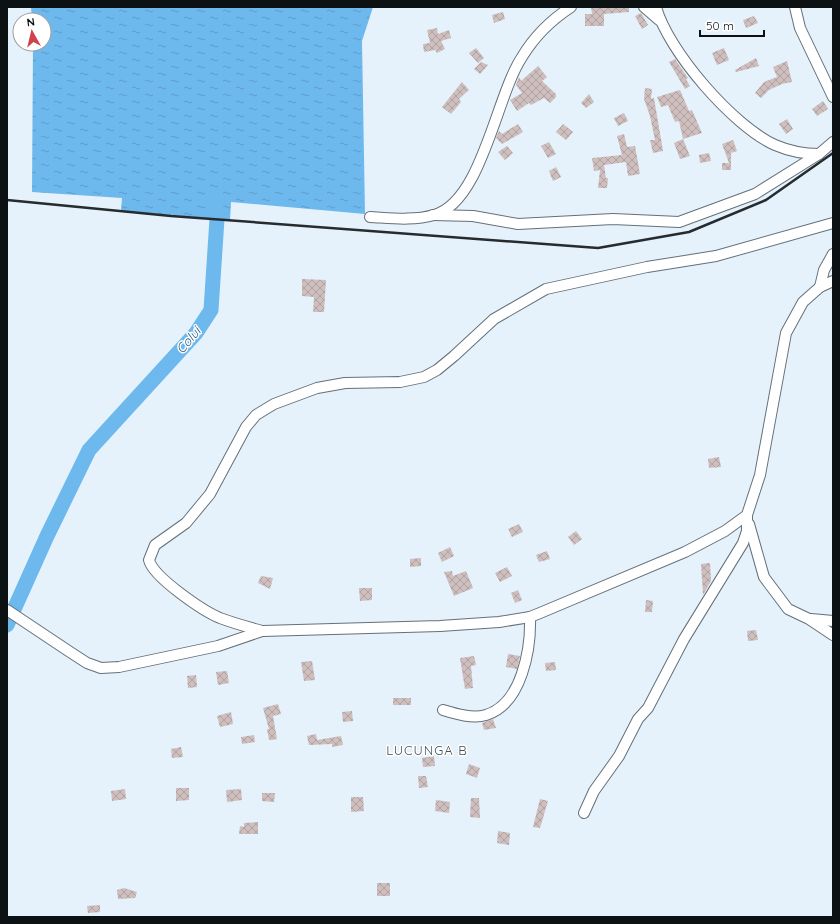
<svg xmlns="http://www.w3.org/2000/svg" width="840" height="924" font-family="Quicksand,sans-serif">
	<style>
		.water { fill: url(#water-ripples) }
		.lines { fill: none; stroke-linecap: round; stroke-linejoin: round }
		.river { stroke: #6db8ed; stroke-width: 15 }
		.building { fill: url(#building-cross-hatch) }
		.minor-casing { stroke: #657078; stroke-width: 12 }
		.minor { stroke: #fff; stroke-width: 10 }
		.rail { stroke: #252b2f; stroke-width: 2.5 }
		.labels { text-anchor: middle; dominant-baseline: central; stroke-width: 3; stroke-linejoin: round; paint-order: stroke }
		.water-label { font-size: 13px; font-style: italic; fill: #245b80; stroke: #fff }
		.neighbourhood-label { font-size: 13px; letter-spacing: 1px; fill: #465159; stroke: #fff }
	</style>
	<defs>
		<pattern id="water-ripples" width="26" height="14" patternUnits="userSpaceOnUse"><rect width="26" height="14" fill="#6db8ed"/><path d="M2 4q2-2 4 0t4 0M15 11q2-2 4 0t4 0" fill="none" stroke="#5d9dca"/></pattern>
		<pattern id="building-cross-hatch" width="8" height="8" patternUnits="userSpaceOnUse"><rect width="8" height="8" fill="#cfbebe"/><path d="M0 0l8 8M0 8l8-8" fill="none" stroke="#b1a2a2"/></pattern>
	</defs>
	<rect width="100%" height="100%" fill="#e5f2fb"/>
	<path class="water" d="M31 7H373L362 41 365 214 231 202 230 220 121 211 122 198 32 192 33 44H44V20H32Z"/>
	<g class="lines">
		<path class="river" d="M7 625 47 536 89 450 196 333 211 310 217 219 215 199"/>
	</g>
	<g class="building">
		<path d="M591 7H629V12L604 14V26H585V14H592Z"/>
		<path d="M503 12 505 19 494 23 492 15Z"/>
		<path d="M641 13 648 25 642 29 635 16Z"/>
		<path d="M754 16 758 23 746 28 743 20Z"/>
		<path d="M437 28 438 34 449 30 451 38 441 41 445 49 437 53 435 50 424 52 423 44 430 43 427 30Z"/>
		<path d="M476 48 484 58 478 63 469 53Z"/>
		<path d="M724 48 729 60 717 65 712 53Z"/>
		<path d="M756 58 759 66 736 72 735 70Z"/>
		<path d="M675 59 688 78 686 79 690 86 685 89 669 62Z"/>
		<path d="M787 61 792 82 782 84 769 90 761 98 755 93 764 82 777 77 773 67Z"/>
		<path d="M481 62 488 65 480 74 474 69Z"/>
		<path d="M538 66 547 77 542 81 556 94V97L550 103 544 98 531 105 529 103 517 111 510 100 522 93 516 85 519 77 521 81Z"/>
		<path d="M462 82 469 90 459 99 461 102 451 114 442 107Z"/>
		<path d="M645 88 652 89 651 99 654 98 663 151 653 153 650 140H655L650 116 644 99Z"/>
		<path d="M680 90 689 111 692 110 702 133 683 139 690 156 680 159 674 143 683 139 679 121 675 122 668 105 661 107 657 97Z"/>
		<path d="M589 94 594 102 586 108 581 103Z"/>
		<path d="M823 101 828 109 817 116 812 109Z"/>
		<path d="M624 113 628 121 618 126 614 118Z"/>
		<path d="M787 119 793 129 786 134 779 124Z"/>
		<path d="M518 124 523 132 502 144 496 138 499 131 502 134Z"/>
		<path d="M563 124 573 132 566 140 556 132Z"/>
		<path d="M624 134 627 147 635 146 640 174 628 176 626 162 604 165 606 178H608L607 188H598L600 170 594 171 592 158 622 155 617 136Z"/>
		<path d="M733 140 737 151 731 153V170H722V163H729L722 144Z"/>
		<path d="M549 142 556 154 548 158 541 146Z"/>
		<path d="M507 146 513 153 505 160 498 152Z"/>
		<path d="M709 153 711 161 700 163 699 155Z"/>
		<path d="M556 167 561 177 553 181 549 171Z"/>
		<path d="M302 279 326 280 324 312H313L314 297 302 296Z"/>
		<path d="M719 457 721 467 709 468 708 459Z"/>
		<path d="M519 524 523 532 512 537 508 529Z"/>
		<path d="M576 531 582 539 574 545 568 537Z"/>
		<path d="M450 547 454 556 442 562 438 553Z"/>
		<path d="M547 551 550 559 539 562 536 555Z"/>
		<path d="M421 558V566L410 567V559Z"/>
		<path d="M710 563 711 581 703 595 701 564Z"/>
		<path d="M507 567 512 576 500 582 495 573Z"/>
		<path d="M452 571 453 576 466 571 473 588 454 596 444 572Z"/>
		<path d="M261 576 273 578 270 589 258 583Z"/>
		<path d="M359 588H372V600L360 601Z"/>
		<path d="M518 590 522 600 515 603 511 593Z"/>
		<path d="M646 600 653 601 652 612H645Z"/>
		<path d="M756 630 758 640 748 641 747 631Z"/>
		<path d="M508 654 520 656 517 669 506 667Z"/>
		<path d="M474 656 476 665 471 666 473 688 465 689 460 658Z"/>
		<path d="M312 661 315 680 304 681 301 662Z"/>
		<path d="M555 662 556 670 546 671 545 663Z"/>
		<path d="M227 671 229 683 218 685 216 672Z"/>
		<path d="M196 675 197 687 188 688 187 676Z"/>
		<rect x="393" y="698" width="18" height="7"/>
		<path d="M278 704 281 714 273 716 277 739 272 740H269L267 729H269L263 708Z"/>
		<path d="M352 711 353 721 343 722 342 712Z"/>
		<path d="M231 712 233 724 220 727 217 716Z"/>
		<path d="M493 719 496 728 484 730 482 723Z"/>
		<path d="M316 734 317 740 341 736 343 745 332 747V744L309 745 307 736Z"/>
		<path d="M254 735 255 742 242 744 241 737Z"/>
		<path d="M181 747 183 757 172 758 171 749Z"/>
		<path d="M434 756 435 766 423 767 422 758Z"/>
		<path d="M469 764 480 768 477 778 466 774Z"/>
		<path d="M418 776H426L428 787 419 788Z"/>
		<path d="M176 788H189V800L176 801Z"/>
		<path d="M125 789 126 799 112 801 111 791Z"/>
		<path d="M241 789 242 800 227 802 226 790Z"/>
		<path d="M262 793H275L274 802 262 801Z"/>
		<path d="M351 797H363L364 811 351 812Z"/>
		<path d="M471 798H479L480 818 470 817Z"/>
		<path d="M540 799 548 801 540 828 533 827Z"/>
		<path d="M436 800 450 802 449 813 435 811Z"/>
		<path d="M258 822V834H239L240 826 244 827V823Z"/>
		<path d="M498 831 510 833 509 845 497 843Z"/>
		<rect x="377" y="883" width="13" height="13"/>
		<path d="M124 888 137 892 135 898 118 899 117 890Z"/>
		<path d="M100 905V912L88 913 87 906Z"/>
	</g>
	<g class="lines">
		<defs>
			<g id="minor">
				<path d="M644 7 659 20"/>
				<path d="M656 7C668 51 733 126 775 145 789 151 804 154 819 154L833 142"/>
				<path d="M795 7 800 28 833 97"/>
				<path d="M433 215 473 216 518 224 613 219 679 222 755 194 819 154"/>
				<path d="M370 217C390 218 413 221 434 215 482 202 496 96 522 57 534 37 551 20 571 7"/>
				<path d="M820 287 824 270 833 254"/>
				<path d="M749 524 764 577 788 609 809 619 833 635"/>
				<path d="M7 610 70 652 87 663 101 668 119 667 218 646 262 631 440 626 499 622 530 617 540 613 685 552 725 531 747 515 760 475 786 333 803 302 820 287 833 281"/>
				<path d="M811 619 833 621"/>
				<path d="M262 631C248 627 233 623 220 618 203 611 153 577 149 560L155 545 186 523 210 494 246 427 256 415 274 404 317 388 345 383 400 382 424 377 437 370 454 356 494 319 546 289 647 267 716 256 833 223"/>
				<path d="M443 710C456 714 473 719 486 715 522 704 531 649 530 617"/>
				<path d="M584 813 594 791 619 756 638 719 648 708 684 639 743 543 747 531V515"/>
			</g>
		</defs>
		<use href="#minor" class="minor-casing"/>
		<use href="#minor" class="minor"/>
		<path class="rail" d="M7 200 171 216 598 248 689 232 766 200 833 153"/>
	</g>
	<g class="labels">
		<g class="water-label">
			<text transform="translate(188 340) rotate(-50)">Colui</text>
		</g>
		<g class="neighbourhood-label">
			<text x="427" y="750">LUCUNGA B</text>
		</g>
	</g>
	<rect width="840" height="924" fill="none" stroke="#0c1114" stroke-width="16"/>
	<g transform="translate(32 32) rotate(352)"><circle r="19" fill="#ffffff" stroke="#9ea0a1"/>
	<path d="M0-3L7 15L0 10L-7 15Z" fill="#d2424c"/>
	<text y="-6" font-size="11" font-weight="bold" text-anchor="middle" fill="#0c1114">N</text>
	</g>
	<path d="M700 30v6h64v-6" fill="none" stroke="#0c1114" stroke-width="2"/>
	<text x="706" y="30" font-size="12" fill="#0c1114" stroke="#ffffff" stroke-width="3" paint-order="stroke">50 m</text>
</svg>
